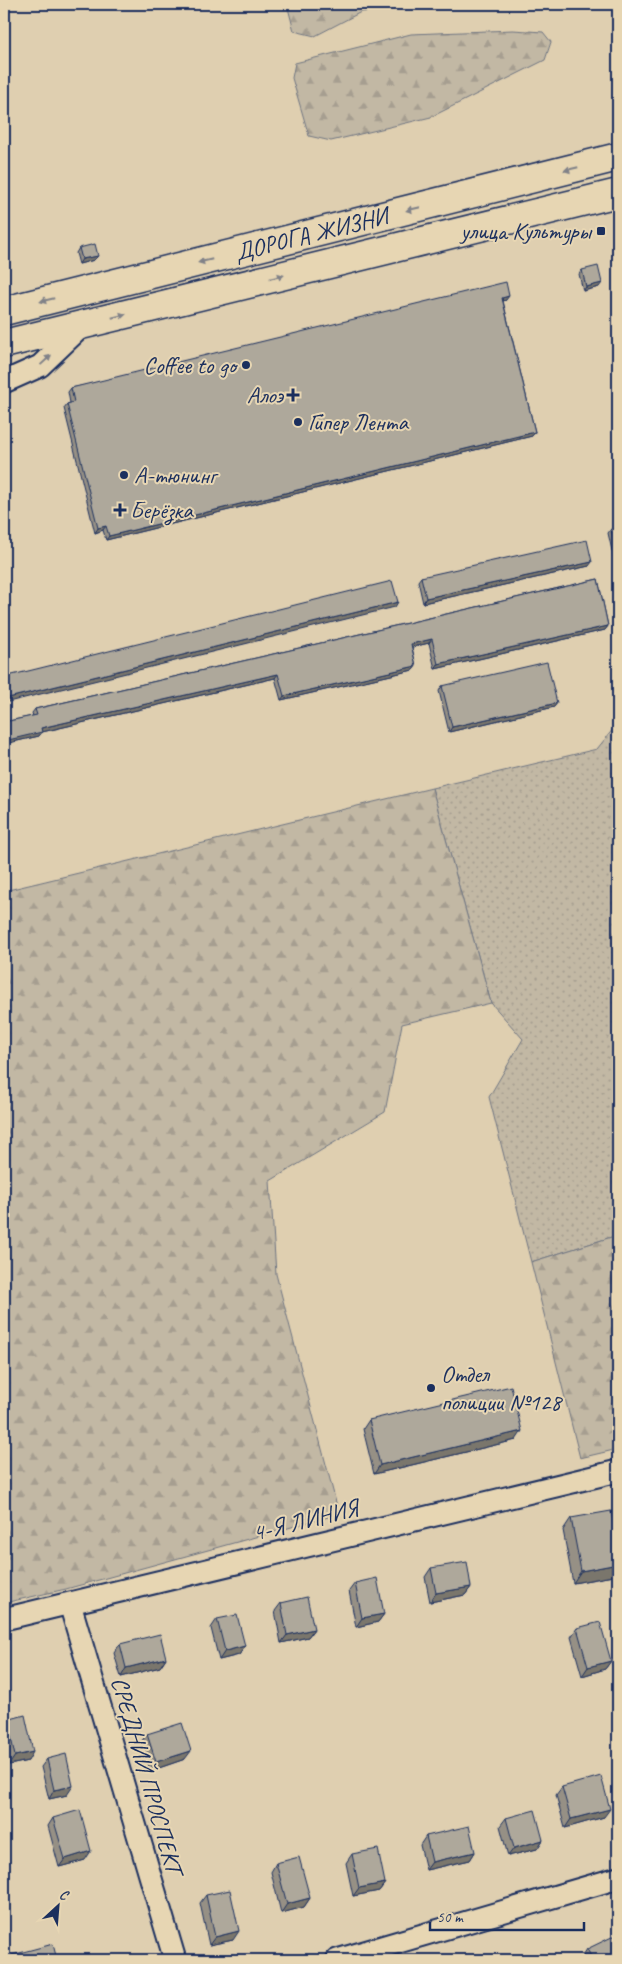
<svg xmlns="http://www.w3.org/2000/svg" width="622" height="1964" font-family="Caveat,sans-serif">
	<style>
		.grass { fill: url(#grass-dots); stroke: #6e7481 }
		.forest { fill: url(#forest-firs); stroke: #6e7481 }
		.lines { fill: none; stroke-linecap: round; stroke-linejoin: round }
		.minor-casing { stroke: #1b2f5e; stroke-width: 25 }
		.major-casing { stroke: #1b2f5e; stroke-width: 31 }
		.minor { stroke: #e7d6b3; stroke-width: 21 }
		.major { stroke: #e7d6b3; stroke-width: 28 }
		.wall { fill: #969085; stroke: #1b2f5e }
		.shaded-wall { fill: #7a766c; stroke: #1b2f5e }
		.building { fill: #aea89b; stroke: #1b2f5e }
		.oneway { fill: #818288 }
		.poi-dot { fill: #1b2f5e; stroke: #e7d6b3; stroke-width: 2 }
		.labels { text-anchor: middle; dominant-baseline: central; stroke-width: 4; stroke-linejoin: round; paint-order: stroke }
		.poi-label { font-size: 24px; fill: #1b2f5e; stroke: #e7d6b3; text-anchor: start }
		.street-label { font-size: 24px; fill: #1b2f5e; stroke: #e7d6b3 }
	</style>
	<defs>
		<pattern id="grass-dots" width="8" height="8" patternUnits="userSpaceOnUse" patternTransform="scale(1.25)"><rect width="8" height="8" fill="#c2b8a4"/><path d="M2 2h.1M6 6h.1" fill="none" stroke="#a69e90" stroke-width="1.8" stroke-linecap="round"/></pattern>
		<pattern id="forest-firs" width="22" height="20" patternUnits="userSpaceOnUse" patternTransform="scale(1.25)"><rect width="22" height="20" fill="#c2b8a4"/><path d="M5 1l3.5 6h-7zM16 11l3.5 6h-7z" fill="#a69e90"/></pattern>
	</defs>
	<rect width="100%" height="100%" fill="#dfcfb0"/>
	<filter id="ink" filterUnits="userSpaceOnUse"><feTurbulence type="fractalNoise" baseFrequency=".02" numOctaves="2"/><feDisplacementMap in="SourceGraphic" scale="10" xChannelSelector="R" yChannelSelector="G"/><feConvolveMatrix kernelMatrix="1 2 1 2 8 2 1 2 1" color-interpolation-filters="sRGB"/></filter>
	<g filter="url(#ink)">
		<path class="grass" d="M618 723V1235L531 1262 489 1097 523 1039 491 1003 432 788 597 749Z"/>
		<g class="forest">
			<path d="M287 4H471L361 12 315 36 294 31Z"/>
			<path d="M513 30 543 32 551 42 545 60 431 117 331 141 309 136 292 78 295 63 411 34Z"/>
			<path d="M432 788 491 1003 402 1024 385 1112 270 1181 276 1274 339 1514 66 1589 4 1603V891Z"/>
			<path d="M618 1235V1449L580 1458 531 1262Z"/>
		</g>
		<g class="lines">
			<defs>
				<g id="minor">
					<path d="M4 382 40 366 83 325"/>
					<path d="M70 1604 175 1960"/>
					<path d="M4 1619 618 1471"/>
					<path d="M337 1960 618 1878"/>
				</g>
				<g id="major">
					<path d="M4 311 618 157"/>
					<path d="M4 344 618 193"/>
				</g>
			</defs>
			<use href="#minor" class="minor-casing"/>
			<use href="#major" class="major-casing"/>
			<use href="#minor" class="minor"/>
			<use href="#major" class="major"/>
		</g>
		<g class="wall">
			<path d="M79 248 94 260 79 264 76 253Z"/>
			<path d="M582 270 599 287 583 291 579 274Z"/>
			<path d="M506 300 503 301 535 432 532 436 106 540 103 530 95 533 64 408 67 404 70 403 68 392 71 388Z"/>
			<path d="M618 527V577L608 533 611 529Z"/>
			<path d="M589 566 423 603 418 581 421 577Z"/>
			<path d="M598 579 608 626 605 630 435 669 429 643 412 647 416 666 413 670 281 700 275 678 42 732 39 736 4 744V722L33 716 32 713 35 709Z"/>
			<path d="M442 686 557 703 554 707 449 732 439 691Z"/>
			<path d="M369 1420 516 1440 374 1474 363 1429Z"/>
			<path d="M571 1518 618 1547V1568L613 1576 573 1583 563 1530Z"/>
			<path d="M431 1568 471 1587 465 1595 430 1602 425 1577Z"/>
			<path d="M355 1583 384 1614 378 1622 356 1627 349 1591Z"/>
			<path d="M281 1603 314 1629 308 1637 281 1643 275 1611Z"/>
			<path d="M217 1619 245 1646 239 1655 219 1660 211 1628Z"/>
			<path d="M577 1628 611 1661 605 1669 582 1676 571 1637Z"/>
			<path d="M120 1644 166 1658 160 1667 121 1677 114 1653Z"/>
			<path d="M7 1720 28 1761 9 1765 4 1741V1724Z"/>
			<path d="M147 1734 185 1759 150 1771 141 1742Z"/>
			<path d="M47 1759 67 1795 49 1799 41 1767Z"/>
			<path d="M562 1787 604 1817 565 1828 556 1795Z"/>
			<path d="M53 1818 85 1860 59 1867 48 1826Z"/>
			<path d="M506 1818 543 1840 537 1849 508 1856 500 1826Z"/>
			<path d="M426 1836 475 1852 470 1860 426 1870 420 1845Z"/>
			<path d="M352 1854 385 1883 379 1891 353 1896 346 1863Z"/>
			<path d="M276 1863 310 1898 304 1907 281 1913 271 1872Z"/>
			<path d="M206 1895 233 1940 209 1945 200 1903Z"/>
			<path d="M587 1949 618 1960H583L582 1957Z"/>
			<path d="M12 1955 57 1960H8Z"/>
		</g>
		<g class="shaded-wall">
			<path d="M98 256 94 260 79 264 82 259Z"/>
			<path d="M602 283 599 287 583 291 586 287Z"/>
			<path d="M509 296 506 300 499 302 502 298Z"/>
			<path d="M535 432 532 436 106 540 109 536Z"/>
			<path d="M106 526 103 530 95 533 98 528Z"/>
			<path d="M592 562 589 566 423 603 426 598Z"/>
			<path d="M398 602 395 607 4 703V699Z"/>
			<path d="M608 626 605 630 435 669 438 664Z"/>
			<path d="M432 639 429 643 408 648 411 644Z"/>
			<path d="M416 666 413 670 281 700 284 696Z"/>
			<path d="M278 674 275 678 42 732 39 736 4 744V741L41 728Z"/>
			<path d="M557 703 554 707 449 732 452 727Z"/>
			<path d="M522 1431 516 1440 374 1474 380 1465Z"/>
			<path d="M618 1564V1568L613 1576 573 1583 581 1571Z"/>
			<path d="M471 1587 465 1595 430 1602 436 1593Z"/>
			<path d="M384 1614 378 1622 356 1627 362 1618Z"/>
			<path d="M314 1629 308 1637 281 1643 287 1635Z"/>
			<path d="M245 1646 239 1655 219 1660 225 1651Z"/>
			<path d="M166 1658 160 1667 121 1677 126 1668Z"/>
			<path d="M611 1661 605 1669 582 1676 588 1667Z"/>
			<path d="M191 1751 185 1759 150 1771 156 1762Z"/>
			<path d="M33 1752 28 1761 9 1765 15 1756Z"/>
			<path d="M73 1786 67 1795 49 1799 54 1790Z"/>
			<path d="M610 1809 604 1817 565 1828 571 1819Z"/>
			<path d="M543 1840 537 1849 508 1856 514 1848Z"/>
			<path d="M91 1851 85 1860 59 1867 65 1859Z"/>
			<path d="M475 1852 470 1860 426 1870 432 1862Z"/>
			<path d="M385 1883 379 1891 353 1896 359 1888Z"/>
			<path d="M310 1898 304 1907 281 1913 287 1904Z"/>
			<path d="M239 1931 233 1940 209 1945 215 1937Z"/>
			<path d="M618 1956V1960H610Z"/>
		</g>
		<g class="building">
			<path d="M95 244 98 256 82 259 79 248Z"/>
			<path d="M598 266 602 283 586 287 582 270Z"/>
			<path d="M506 282 509 296 502 298 535 432 109 536 106 526 98 528 67 404 74 402 71 388Z"/>
			<path d="M618 527V560L611 529Z"/>
			<path d="M587 540 592 562 426 598 421 577Z"/>
			<path d="M598 579 608 626 438 664 432 639 411 644 416 666 284 696 278 674 41 728 42 732 4 741V722L37 715 35 709Z"/>
			<path d="M392 581 398 602 4 699V677Z"/>
			<path d="M547 662 557 703 452 727 442 686Z"/>
			<path d="M511 1386 522 1431 380 1465 369 1420Z"/>
			<path d="M611 1511 618 1547V1564L581 1571 571 1518Z"/>
			<path d="M467 1562 471 1587 436 1593 431 1568Z"/>
			<path d="M377 1578 384 1614 362 1618 355 1583Z"/>
			<path d="M307 1597 314 1629 287 1635 281 1603Z"/>
			<path d="M237 1615 245 1646 225 1651 217 1619Z"/>
			<path d="M600 1622 611 1661 588 1667 577 1628Z"/>
			<path d="M160 1634 166 1658 126 1668 120 1644Z"/>
			<path d="M25 1715 33 1752 15 1756 7 1720Z"/>
			<path d="M182 1723 191 1751 156 1762 147 1734Z"/>
			<path d="M66 1754 73 1786 54 1790 47 1759Z"/>
			<path d="M601 1776 610 1809 571 1819 562 1787Z"/>
			<path d="M80 1810 91 1851 65 1859 53 1818Z"/>
			<path d="M535 1810 543 1840 514 1848 506 1818Z"/>
			<path d="M469 1826 475 1852 432 1862 426 1836Z"/>
			<path d="M378 1849 385 1883 359 1888 352 1854Z"/>
			<path d="M299 1857 310 1898 287 1904 276 1863Z"/>
			<path d="M230 1890 239 1931 215 1937 206 1895Z"/>
			<path d="M618 1934V1956L610 1960H593L587 1949Z"/>
			<path d="M53 1944 57 1960H14L12 1955Z"/>
			<path d="M472 1956 474 1960H459Z"/>
		</g>
		<defs><path id="oneway-solid" d="M-6-.8H1V-3.2L6.5 0L1 3.2V.8H-6Z" transform="scale(1.25)"/></defs>
		<g class="oneway">
			<use href="#oneway-solid" transform="translate(571 169) rotate(166)"/>
			<use href="#oneway-solid" transform="translate(413 209) rotate(166)"/>
			<use href="#oneway-solid" transform="translate(205 261) rotate(166)"/>
			<use href="#oneway-solid" transform="translate(277 277) rotate(-14)"/>
			<use href="#oneway-solid" transform="translate(47 300) rotate(166)"/>
			<use href="#oneway-solid" transform="translate(119 316) rotate(-14)"/>
			<use href="#oneway-solid" transform="translate(46 360) rotate(-43)"/>
		</g>
	</g>
	<g class="poi-dot">
		<rect x="596" y="226" width="10" height="10" rx="2.5"/>
		<circle cx="246" cy="365" r="5"/>
		<path d="M290.5 387.5h5v5h5v5h-5v5h-5v-5h-5v-5h5z"/>
		<circle cx="298" cy="422" r="5"/>
		<circle cx="124" cy="475" r="5"/>
		<path d="M117.5 502.5h5v5h5v5h-5v5h-5v-5h-5v-5h5z"/>
		<circle cx="431" cy="1388" r="5"/>
	</g>
	<g class="labels">
		<g class="poi-label">
			<text x="591" y="231" text-anchor="end">улица Культуры</text>
			<text x="236" y="365" text-anchor="end">Coffee to go</text>
			<text x="283" y="395" text-anchor="end">Алоэ</text>
			<text x="308" y="422">Гипер Лента</text>
			<text x="134" y="475">А-тюнинг</text>
			<text x="130" y="510">Берёзка</text>
			<text x="441" y="1374">Отдел<tspan x="441" dy="28">полиции №128</tspan></text>
		</g>
		<g class="street-label">
			<text transform="translate(311 234) rotate(-14)">ДОРОГА ЖИЗНИ</text>
			<text transform="translate(305 1520) rotate(-14)">4-Я ЛИНИЯ</text>
			<text transform="translate(147 1775) rotate(74)">СРЕДНИЙ ПРОСПЕКТ</text>
		</g>
	</g>
	<rect width="622" height="1964" fill="none" stroke="#e7d6b3" stroke-width="20"/>
	<rect x="10" y="10" width="602" height="1944" fill="none" stroke="#1b2f5e" stroke-width="2" filter="url(#ink)"/>
	<g transform="translate(58 1906) rotate(26)" stroke="#e7d6b3" stroke-width="4" paint-order="stroke">
	<path d="M0-4L9 19L0 12L-9 19Z" fill="#1b2f5e"/>
	<text y="-8" font-size="14" font-weight="bold" text-anchor="middle" fill="#1b2f5e">С</text>
	</g>
	<path d="M430 1922v8h154v-8" fill="none" stroke="#1b2f5e" stroke-width="2.5"/>
	<text x="437" y="1922" font-size="15" fill="#1b2f5e" stroke="#e7d6b3" stroke-width="4" paint-order="stroke">50 m</text>
</svg>
